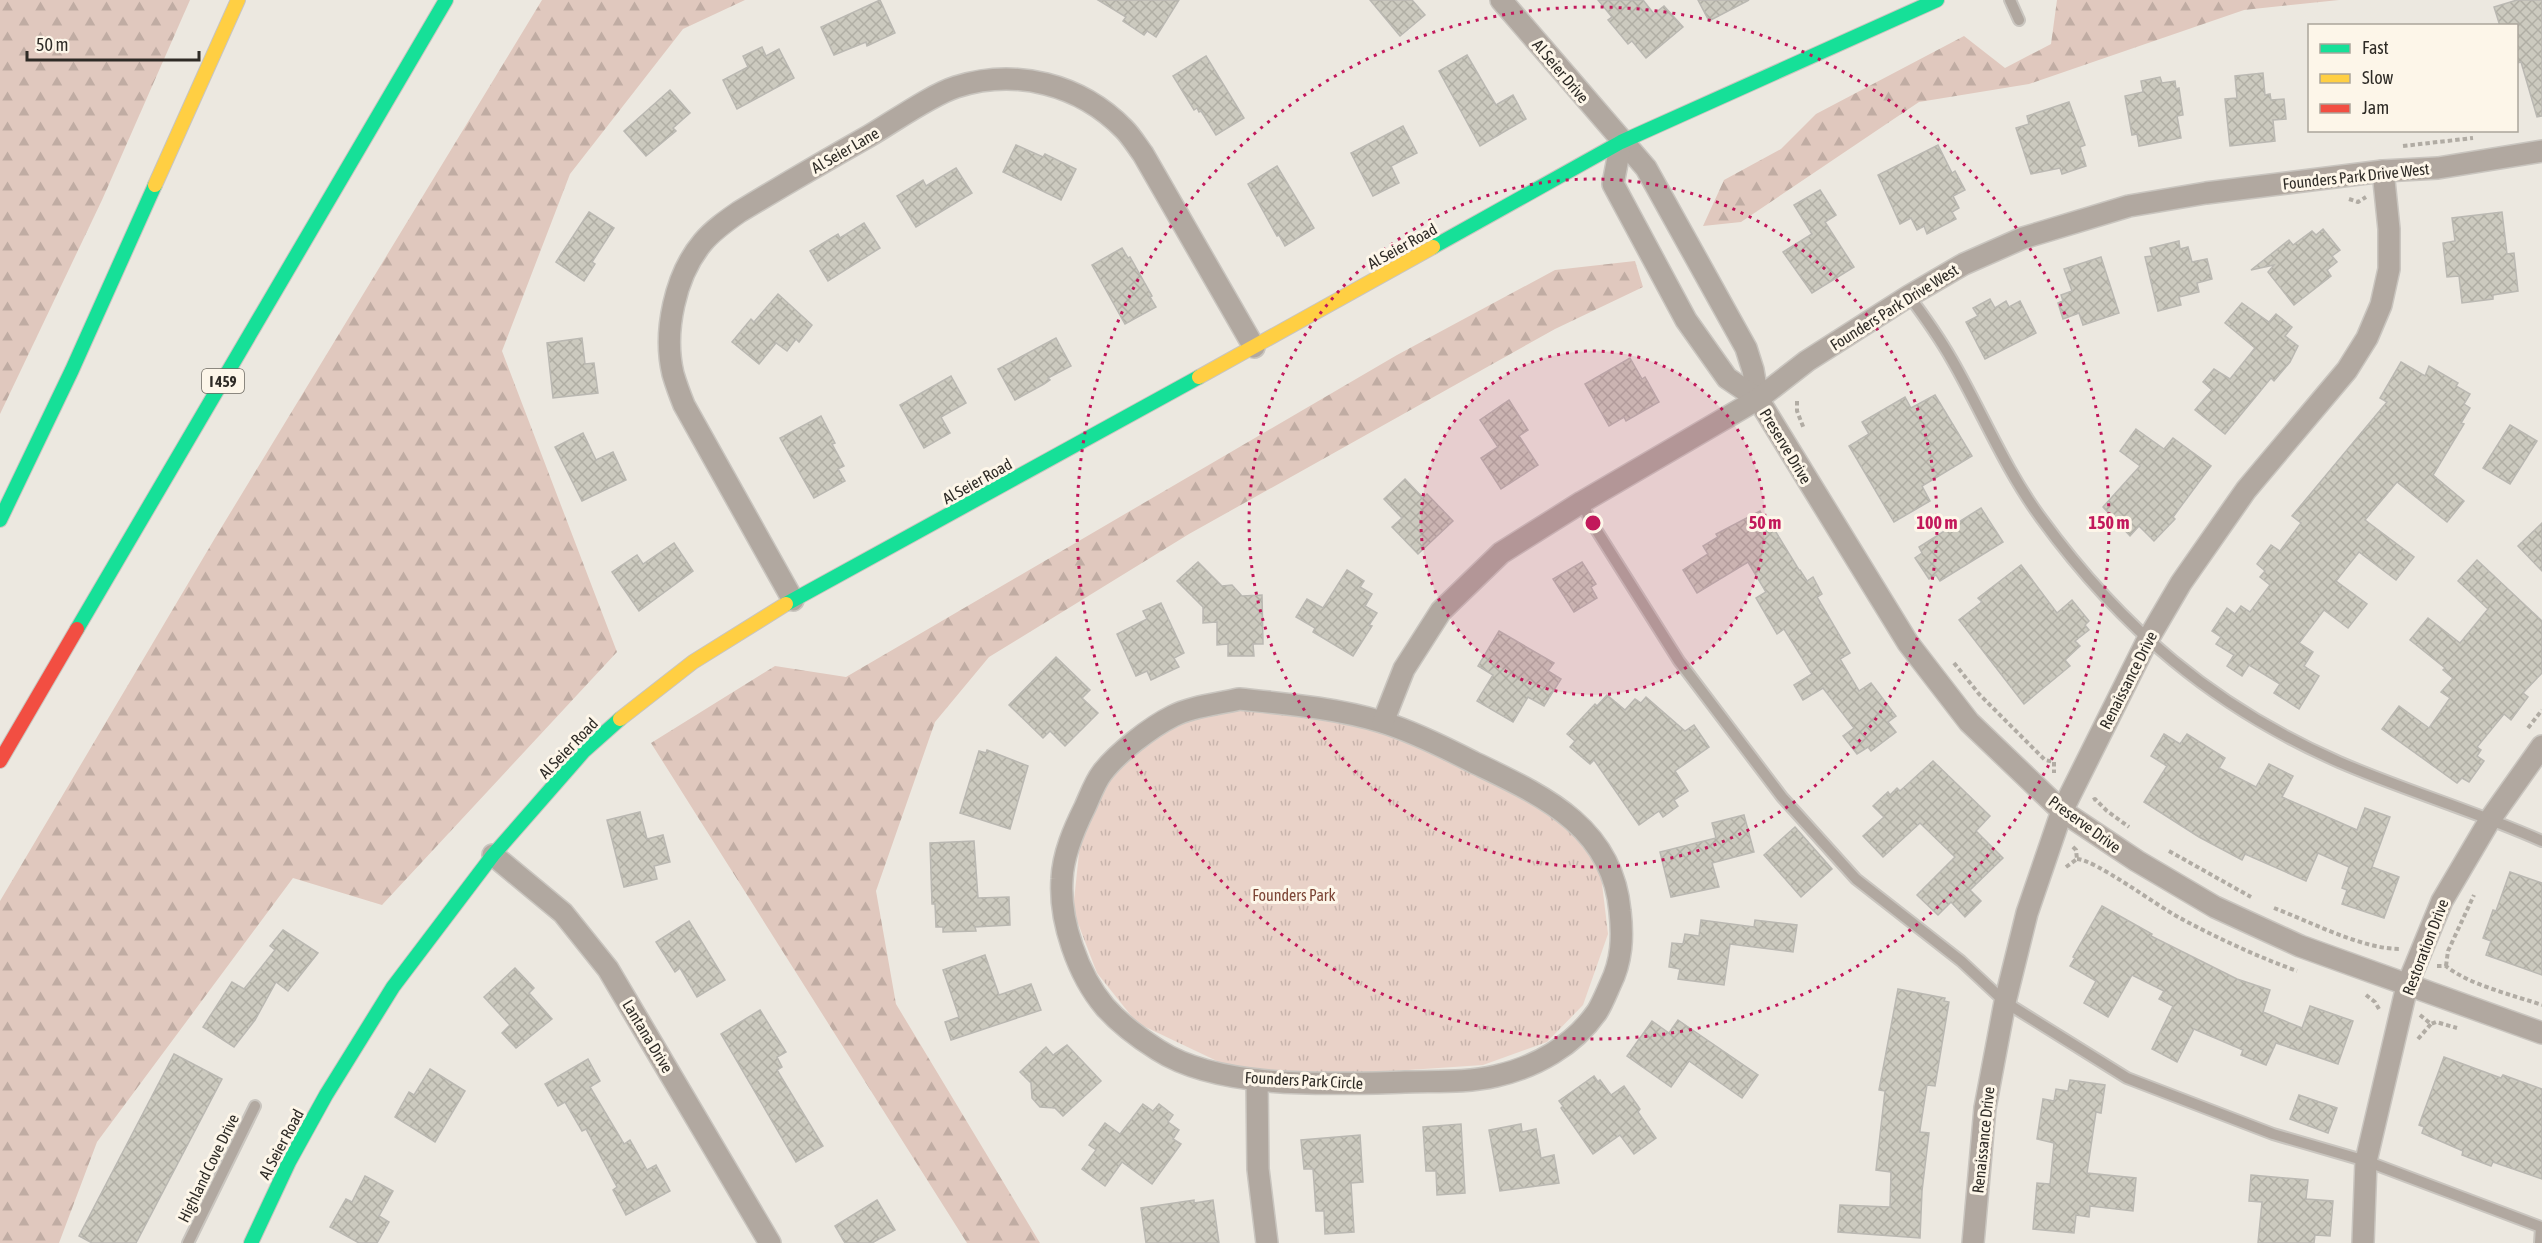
<svg xmlns="http://www.w3.org/2000/svg" width="2542" height="1243" font-family="'Asap Condensed',sans-serif">
	<style>
		.forest { fill: url(#forest-firs) }
		.park { fill: url(#park-tufts) }
		.building { fill: url(#building-cross-hatch); stroke: #bab8b2; stroke-width: 1.5 }
		.lines { fill: none; stroke-linecap: round; stroke-linejoin: round }
		.lane-casing { stroke: #c9c5bf; stroke-width: 14 }
		.street-casing { stroke: #c9c5bf; stroke-width: 24 }
		.fast-casing { stroke: #c9c5bf; stroke-width: 16 }
		.slow-casing { stroke: #c9c5bf; stroke-width: 16 }
		.jam-casing { stroke: #c9c5bf; stroke-width: 16 }
		.path { stroke: #b1aca4; stroke-width: 4; stroke-dasharray: 4.5 3; stroke-linecap: butt }
		.lane { stroke: #b1a8a0; stroke-width: 10 }
		.street { stroke: #b1a8a0; stroke-width: 21 }
		.fast { stroke: #16e098; stroke-width: 14 }
		.slow { stroke: #ffcf43; stroke-width: 14 }
		.jam { stroke: #f24e42; stroke-width: 14 }
		.ring { fill: none; stroke: #c2185b; stroke-width: 3; stroke-dasharray: 3 6 }
		.labels { text-anchor: middle; dominant-baseline: central; stroke-width: 6; stroke-linejoin: round; paint-order: stroke }
		.shield { fill: #fdf6e9; stroke: #6c6860; stroke-width: 1.5 }
		.shield-label { font-size: 15px; font-weight: bold; fill: #2e2b26 }
		.street-label { font-size: 16px; fill: #2e2b26; stroke: #fdf6e9 }
		.park-label { font-size: 16px; fill: #7c4535; stroke: #fdf6e9 }
		.centre { fill: #c2185b; stroke: #fdf6e9; stroke-width: 3 }
		.ring-label { font-size: 18px; text-anchor: middle; font-weight: bold; fill: #c2185b; stroke: #fdf6e9; stroke-width: 6; stroke-linejoin: round; paint-order: stroke }
	</style>
	<defs>
		<pattern id="forest-firs" width="22" height="20" patternUnits="userSpaceOnUse" patternTransform="scale(1.5)"><rect width="22" height="20" fill="#e0c8be"/><path d="M5 1l3.5 6h-7zM16 11l3.5 6h-7z" fill="#c0aca3"/></pattern>
		<pattern id="park-tufts" width="24" height="20" patternUnits="userSpaceOnUse" patternTransform="scale(1.5)"><rect width="24" height="20" fill="#e9d2c8"/><path d="M3 7l-1-3M5 7V3M7 7l1-3M15 17l-1-3M17 17v-4M19 17l1-3" fill="none" stroke="#c8b4ac"/></pattern>
		<pattern id="building-cross-hatch" width="8" height="8" patternUnits="userSpaceOnUse" patternTransform="scale(1.5)"><rect width="8" height="8" fill="#cccabf"/><path d="M0 0l8 8M0 8l8-8" fill="none" stroke="#b0aea4"/></pattern>
	</defs>
	<rect width="100%" height="100%" fill="#ece8e0"/>
	<g class="forest">
		<path d="M0 0H190L102 200 0 414Z"/>
		<path d="M542 0H745L683 29 570 174 502 351 617 652 382 905 293 878 97 1142 59 1243H0V901L215 538Z"/>
		<path d="M2057 0H2339L2244 10 2029 84 1919 102 1741 222 1703 226 1724 180 1781 149 1816 114 1964 36 2005 68 2051 44Z"/>
		<path d="M1635 261 1643 287 1555 329 1189 534 989 657 935 722 876 891 896 1004 1040 1243H967L651 743 775 666 846 677 1397 355 1555 270Z"/>
	</g>
	<path class="park" d="M1239 703 1385 723 1562 814 1600 867 1608 934 1583 1005 1547 1042 1483 1065 1257 1080 1137 1023 1097 973 1073 910 1082 825 1116 769 1173 717Z"/>
	<g class="building">
		<path d="M880 0 895 33 867 46 866 42 834 55 821 27Z"/>
		<path d="M1098 0H1179L1156 37 1147 31 1144 35 1123 21 1126 17Z"/>
		<path d="M1370 0H1412L1425 15 1400 36Z"/>
		<path d="M1598 0H1643L1654 14 1664 6 1683 27 1646 58 1632 41 1628 44 1608 20 1612 17Z"/>
		<path d="M1698 0H1749L1709 21Z"/>
		<path d="M2517 0H2542V116L2537 117 2521 62 2517 63V26H2500L2494 7Z"/>
		<path d="M762 47 766 56 779 49 794 78 737 109 723 80 748 67 743 56Z"/>
		<path d="M1467 55 1496 105 1513 95 1526 119 1480 146 1439 71Z"/>
		<path d="M1206 56 1244 118 1216 135 1201 111 1199 112 1197 108 1194 110 1173 76Z"/>
		<path d="M2263 73 2265 95 2270 94 2271 100 2284 99 2286 119 2273 120 2275 141 2230 146 2225 99 2237 98 2235 76Z"/>
		<path d="M2160 77 2162 83 2175 81 2176 89 2179 88 2183 115 2177 116 2181 138 2139 146 2137 134 2132 135 2125 96 2143 92 2141 81Z"/>
		<path d="M670 90 690 113 673 128 676 131 646 156 624 131Z"/>
		<path d="M2069 102 2085 145 2080 147 2086 166 2062 174 2060 168 2031 174 2016 128 2029 124 2027 116Z"/>
		<path d="M1403 126 1417 153 1391 166 1399 183 1373 196 1351 153Z"/>
		<path d="M1016 145 1043 157 1045 154 1076 169 1061 200 1003 172Z"/>
		<path d="M1938 145 1952 173 1955 171 1965 190 1953 196 1959 208 1952 212 1956 219 1927 234 1924 226 1917 230 1911 218 1900 224 1878 175Z"/>
		<path d="M1277 166 1314 228 1285 246 1279 235 1277 236 1248 184Z"/>
		<path d="M956 168 972 193 916 227 897 196 923 180 926 186Z"/>
		<path d="M1820 190 1836 215 1825 222 1854 267 1812 293 1783 252 1812 234 1794 205Z"/>
		<path d="M589 212 614 228 592 262 595 264 584 281 556 262Z"/>
		<path d="M2502 212 2507 254 2514 253 2518 291 2493 295V299L2462 303 2459 276 2447 277 2443 243 2455 241 2452 218Z"/>
		<path d="M864 223 880 248 828 281 810 251 838 234 840 238Z"/>
		<path d="M2323 229 2340 250 2332 256 2337 262 2327 270 2331 276 2294 305 2268 272 2274 265 2251 270 2289 240 2293 245 2312 231 2316 235Z"/>
		<path d="M2179 241 2180 249 2188 247 2192 262 2207 259 2212 279 2197 283 2199 292 2179 297 2181 305 2158 311 2145 257 2152 256 2150 248Z"/>
		<path d="M1122 248 1128 258 1130 257 1152 296 1150 297 1156 307 1125 324 1092 265Z"/>
		<path d="M2101 257 2119 313 2083 325 2079 313 2063 319 2058 303 2063 301 2061 295 2072 291 2064 269Z"/>
		<path d="M778 294 812 325 799 342 796 339 787 351 776 343 759 364 732 342 751 319 754 322Z"/>
		<path d="M1990 299 1995 308 2006 301 2009 307 2020 301 2036 333 1985 359 1966 322 1978 316 1973 308Z"/>
		<path d="M2242 303 2269 322 2276 314 2292 327 2285 336 2298 346 2290 362 2274 381 2271 378 2225 434 2195 410 2212 390 2203 382 2214 369 2230 379 2255 348 2225 323Z"/>
		<path d="M582 338 585 364 594 363 598 393 553 398 547 343Z"/>
		<path d="M1056 338 1071 366 1048 378 1050 380 1044 384 1015 400 998 369Z"/>
		<path d="M1630 358 1642 379 1645 377 1659 402 1626 421 1624 417 1609 426 1585 384Z"/>
		<path d="M2401 362 2425 376 2429 366 2458 383 2456 386 2470 394 2464 404 2470 408 2461 423 2464 424 2433 475 2464 501 2447 522 2397 482 2365 520 2414 557 2396 580 2359 552 2336 581 2367 604 2348 628 2324 610 2299 643 2313 652 2304 666 2319 676 2299 709 2274 693 2280 684 2249 665 2242 676 2227 666 2234 655 2216 644 2221 637 2212 631 2227 608 2235 614 2241 606 2250 612 2270 585 2260 577 2265 571 2257 564 2271 545 2280 551 2301 523 2292 516 2387 402 2380 398Z"/>
		<path d="M951 376 966 403 941 417 950 433 924 448 900 405Z"/>
		<path d="M1935 395 1972 456 1922 486 1930 501 1894 522 1849 446 1869 434 1862 422 1905 397 1911 408Z"/>
		<path d="M1509 400 1528 430 1519 436 1538 465 1501 489 1481 458 1498 447 1480 420Z"/>
		<path d="M821 416 835 443 832 444 844 466 838 469 845 481 814 498 780 438Z"/>
		<path d="M2510 425 2537 441 2510 484 2483 468Z"/>
		<path d="M2136 429 2164 449 2173 438 2211 466 2173 517 2175 519 2154 541 2139 526 2130 536 2103 507 2140 466 2120 451Z"/>
		<path d="M583 433 596 460 613 452 626 480 582 501 555 447Z"/>
		<path d="M1405 479 1423 498 1427 494 1453 521 1418 554 1392 527 1402 518 1384 499Z"/>
		<path d="M1981 508 2003 542 1940 581 1936 575 1929 579 1915 558 1922 553 1919 547Z"/>
		<path d="M1760 511 1765 520 1768 519 1799 570H1800L1807 581 1813 577 1822 594 1817 597 1850 653 1840 659 1859 691 1871 683 1896 716 1888 722 1896 732 1871 751 1868 747 1857 754 1843 736 1854 728 1823 688 1803 700 1794 685 1812 674 1784 629 1777 634 1756 598 1766 592 1748 562 1697 593 1683 570 1708 554 1703 546 1718 537 1716 534Z"/>
		<path d="M2542 523V571L2518 546Z"/>
		<path d="M674 543 693 571 639 611 612 572 637 555 643 564Z"/>
		<path d="M2477 560 2542 621V673L2523 693 2528 697 2511 720 2504 714 2477 747 2481 750 2477 756 2484 761 2469 782 2462 778 2457 783 2382 729 2399 706 2429 728 2450 698 2441 692 2453 678 2443 670 2445 668 2410 640 2428 618 2460 643 2488 609 2458 581Z"/>
		<path d="M1198 562 1222 586 1232 585 1242 596 1262 595 1263 644H1253L1254 656H1228V644L1217 645V622L1203 623V607L1177 581Z"/>
		<path d="M1582 562 1596 584 1591 587 1597 598 1574 612 1553 579Z"/>
		<path d="M2021 565 2057 613 2072 600 2089 621 2085 625 2089 630 2075 641 2080 646 2065 660 2070 666 2024 704 1959 620 1982 602 1978 598Z"/>
		<path d="M1347 570 1364 581 1360 587 1372 594 1365 606 1377 613 1369 625 1372 626 1353 656 1313 632 1315 628 1296 617 1307 599 1323 608Z"/>
		<path d="M1161 603 1184 653 1174 658 1179 667 1151 680 1147 671 1136 676 1117 634 1147 619 1143 611Z"/>
		<path d="M1499 631 1554 663 1548 671 1561 679 1544 706 1528 697 1513 722 1477 701 1493 675 1478 666Z"/>
		<path d="M1056 657 1090 690 1082 698 1098 713 1065 746 1050 731 1043 738 1009 705Z"/>
		<path d="M1607 695 1625 710 1635 699 1641 703 1646 697 1685 731 1694 725 1709 747 1675 771 1688 791 1674 800 1678 806 1663 817 1659 811 1639 825 1594 760 1590 764 1570 747 1575 741 1567 734 1595 704 1597 706Z"/>
		<path d="M2164 734 2180 744 2187 734 2225 758 2219 768 2256 787 2269 764 2293 776 2282 797 2357 830 2365 808 2390 817 2372 867 2399 877 2384 918 2342 904 2347 890 2342 888 2349 867 2318 853 2306 881 2245 854 2242 860 2199 837 2144 802 2167 766 2151 756Z"/>
		<path d="M987 750 1028 766 1010 829 960 813 979 751 986 753Z"/>
		<path d="M1933 761 1990 816 1976 831 2003 858 1970 890 1981 901 1965 917 1951 902 1938 915 1917 895 1955 857 1920 823 1883 857 1863 836 1884 817 1873 806 1888 792 1890 795 1897 788 1900 791Z"/>
		<path d="M640 812 647 839 663 835 670 862 654 866 657 879 624 887 607 820Z"/>
		<path d="M1744 815 1754 852 1712 863 1719 887 1671 897 1660 852 1716 838 1712 823Z"/>
		<path d="M1795 827 1832 869 1801 897 1764 855Z"/>
		<path d="M974 841 978 898 1009 897 1010 925 975 927 976 931 943 932V927H936L935 904H932L930 843Z"/>
		<path d="M2510 872 2542 883V975L2486 955 2491 941 2483 938 2493 910 2496 911Z"/>
		<path d="M2102 906 2152 934 2151 936 2237 979 2270 990 2263 1012 2302 1028 2310 1006 2353 1021 2338 1064 2276 1043 2266 1065 2241 1055 2243 1050 2194 1029 2177 1062 2152 1049 2173 1006 2159 999 2164 991 2132 975 2108 1017 2084 1003 2096 981 2070 966 2075 958 2073 957Z"/>
		<path d="M1701 920 1754 927 1755 920 1797 925 1793 952 1730 944 1724 985 1678 979 1680 969 1669 967 1672 943 1683 944 1685 934 1699 936Z"/>
		<path d="M689 921 725 980 697 997 680 968 675 972 656 942Z"/>
		<path d="M283 930 318 953 288 991 276 982 255 1020 234 1047 203 1027 232 982 244 989 275 950 270 946Z"/>
		<path d="M985 955 999 995 1031 984 1041 1010 951 1040 945 1022 959 1017 943 970Z"/>
		<path d="M515 968 534 988 529 993 552 1019 516 1048 502 1033 510 1025 484 997Z"/>
		<path d="M1898 989 1945 998 1944 1001 1949 1002 1935 1086 1927 1085 1920 1130V1132L1929 1133 1922 1191 1920 1238 1838 1232 1840 1205 1890 1207 1891 1172 1876 1170 1885 1091 1879 1090Z"/>
		<path d="M760 1010 786 1052 777 1057 782 1067 777 1070 823 1146 796 1162 721 1034Z"/>
		<path d="M1678 1020 1758 1075 1742 1098 1689 1061 1671 1087 1627 1056 1652 1021 1669 1033Z"/>
		<path d="M1067 1045 1101 1081 1063 1116 1055 1108 1040 1107 1032 1098 1031 1083 1020 1072 1046 1047 1053 1055Z"/>
		<path d="M174 1054 222 1079 136 1243H92L79 1236Z"/>
		<path d="M2444 1057 2501 1078 2503 1075 2542 1089V1179L2493 1162 2491 1166 2462 1155 2463 1151 2422 1133 2424 1127 2419 1125Z"/>
		<path d="M588 1059 600 1081 590 1087 624 1144 630 1140 647 1170 656 1165 670 1191 626 1215 613 1190 617 1187 586 1129 582 1131 565 1102 558 1106 545 1084Z"/>
		<path d="M430 1069 465 1091 435 1142 395 1117 409 1092 414 1095Z"/>
		<path d="M1594 1076 1598 1082 1600 1080 1611 1095 1624 1086 1640 1109 1638 1112 1656 1138 1634 1154 1620 1135 1593 1154 1561 1108 1563 1106 1559 1101Z"/>
		<path d="M2070 1080 2105 1085 2101 1113 2096 1112 2087 1173 2136 1178 2133 1211 2090 1206 2089 1217 2076 1215 2074 1233 2033 1229 2037 1183 2050 1184 2054 1143 2037 1139 2043 1099 2054 1101 2056 1089 2068 1091Z"/>
		<path d="M2299 1095 2337 1108 2328 1133 2290 1119Z"/>
		<path d="M1143 1104 1153 1111 1159 1104 1173 1115 1168 1122 1179 1130 1173 1139 1181 1144 1152 1184 1122 1162 1105 1186 1082 1169 1096 1150 1089 1145 1105 1123 1120 1134Z"/>
		<path d="M1461 1124 1465 1193 1437 1195 1436 1171H1426L1423 1127Z"/>
		<path d="M1521 1124 1522 1132 1536 1129 1541 1158 1554 1155 1559 1183 1500 1191 1489 1130Z"/>
		<path d="M1360 1135 1363 1182 1351 1183 1354 1232 1325 1234 1324 1211H1316L1313 1169H1304L1301 1140Z"/>
		<path d="M2251 1175 2308 1180 2306 1199 2333 1201 2330 1236 2315 1235 2314 1243H2258L2262 1202 2249 1201Z"/>
		<path d="M365 1176 393 1191 379 1216 389 1222 377 1243H359L330 1227 346 1199 352 1202Z"/>
		<path d="M877 1200 895 1230 872 1243H845L835 1226Z"/>
		<path d="M1194 1200V1203L1213 1200 1219 1243H1146L1141 1208Z"/>
	</g>
	<g class="lines">
		<defs>
			<g id="lane">
				<path d="M2010 0 2019 20"/>
				<path d="M1909 296C1924 316 1939 337 1952 360 1982 412 2005 469 2041 518 2121 628 2214 707 2339 762 2406 791 2475 811 2542 841"/>
				<path d="M1582 502 1590 520 1679 661 1782 797 1856 879 1961 961 2005 1002 2127 1078 2273 1134 2366 1161 2541 1227 2540 1243"/>
				<path d="M188 1243 255 1106"/>
			</g>
			<g id="street">
				<path d="M1501 0 1646 168 1746 348 1753 370 1758 399 1908 643 1969 722 2062 811 2137 861 2215 907 2300 946 2542 1033"/>
				<path d="M1621 142 1613 184 1686 320 1727 378 1758 399"/>
				<path d="M793 600 684 405C680 395 676 384 673 374 663 332 675 275 703 242 713 230 726 221 739 212 782 186 825 161 869 136 893 122 931 95 956 87 1016 68 1080 84 1124 129 1131 136 1137 146 1143 154L1254 347"/>
				<path d="M1239 699C1287 704 1336 708 1382 722 1414 732 1444 747 1473 762 1541 795 1612 825 1620 911 1623 937 1622 961 1610 985 1606 994 1602 1004 1597 1012 1573 1046 1536 1067 1496 1076 1466 1083 1435 1081 1405 1082 1333 1084 1220 1090 1158 1050 1139 1038 1120 1024 1105 1007 1078 975 1059 921 1062 879 1063 854 1074 829 1085 807 1090 796 1095 782 1102 773 1117 753 1151 727 1173 716 1192 706 1219 704 1239 699Z"/>
				<path d="M1383 722 1404 669 1441 611 1501 553 1582 502 1758 399 1807 361 1909 296 1964 264 2023 238 2129 206 2206 193 2383 171 2438 168 2542 151"/>
				<path d="M493 855 563 913 608 969 770 1243"/>
				<path d="M1257 1080 1258 1169 1267 1243"/>
				<path d="M1973 1243 1985 1108 2005 1002 2027 913 2062 811 2147 641 2181 583 2246 490 2347 370 2367 338 2381 305 2389 269V229L2383 171"/>
				<path d="M2363 1243 2366 1161 2407 986 2442 901 2491 818 2542 746"/>
			</g>
			<g id="fast">
				<path d="M1433 247 1621 142 1937 0"/>
				<path d="M0 520 72 370 155 185"/>
				<path d="M786 604 1199 377"/>
				<path d="M77 629 446 0"/>
				<path d="M251 1243 289 1162 326 1095 393 987 493 855 584 751 620 719"/>
			</g>
			<g id="slow">
				<path d="M155 185 238 0"/>
				<path d="M1199 377 1433 247"/>
				<path d="M620 719 693 662 786 604"/>
			</g>
			<path id="jam" d="M0 761 77 629"/>
		</defs>
		<use href="#lane" class="lane-casing"/>
		<use href="#street" class="street-casing"/>
		<use href="#fast" class="fast-casing"/>
		<use href="#slow" class="slow-casing"/>
		<use href="#jam" class="jam-casing"/>
		<g class="path">
			<path d="M2403 146 2473 138"/>
			<path d="M2349 199 2358 202 2366 197"/>
			<path d="M1797 401V411L1804 429"/>
			<path d="M1954 663 1979 694 2045 760 2054 762V773"/>
			<path d="M2528 728 2542 710"/>
			<path d="M2093 800 2095 799 2107 811 2129 827"/>
			<path d="M2169 851 2251 897"/>
			<path d="M2077 859C2096 860 2157 906 2180 918 2217 938 2256 956 2297 971"/>
			<path d="M2066 867 2077 859 2076 850 2072 846"/>
			<path d="M2274 908C2311 922 2362 949 2400 949"/>
			<path d="M2437 966H2446C2469 985 2513 995 2542 1005"/>
			<path d="M2446 966 2448 951 2474 895"/>
			<path d="M2366 995 2375 1002 2379 1009"/>
			<path d="M2420 1015 2431 1024 2436 1022 2457 1028"/>
			<path d="M2418 1039 2431 1024"/>
		</g>
		<use href="#lane" class="lane"/>
		<use href="#street" class="street"/>
		<use href="#fast" class="fast"/>
		<use href="#slow" class="slow"/>
		<use href="#jam" class="jam"/>
	</g>
	<circle cx="1593" cy="523" r="172" fill="#c2185b" fill-opacity=".12"/>
	<g class="ring">
		<circle cx="1593" cy="523" r="172"/>
		<circle cx="1593" cy="523" r="344"/>
		<circle cx="1593" cy="523" r="516"/>
	</g>
	<g class="labels">
		<rect class="shield" x="202" y="369" width="42" height="24" rx="4.5"/>
		<g class="shield-label">
			<text x="223" y="381">I 459</text>
		</g>
		<g class="street-label">
			<text transform="translate(1561 71) rotate(50)">Al Seier Drive</text>
			<text transform="translate(845 150) rotate(-30)">Al Seier Lane</text>
			<text transform="translate(2356 176) rotate(-6)">Founders Park Drive West</text>
			<text transform="translate(1402 246) rotate(-29)">Al Seier Road</text>
			<text transform="translate(1894 307) rotate(-32)">Founders Park Drive West</text>
			<text transform="translate(1786 446) rotate(59)">Preserve Drive</text>
			<text transform="translate(977 481) rotate(-29)">Al Seier Road</text>
			<text transform="translate(2128 680) rotate(-63)">Renaissance Drive</text>
			<text transform="translate(568 748) rotate(-46)">Al Seier Road</text>
			<text transform="translate(2085 824) rotate(36)">Preserve Drive</text>
			<text transform="translate(2425 947) rotate(-69)">Restoration Drive</text>
			<text transform="translate(648 1036) rotate(59)">Lantana Drive</text>
			<text transform="translate(1304 1080) rotate(3)">Founders Park Circle</text>
			<text transform="translate(1983 1140) rotate(-84)">Renaissance Drive</text>
			<text transform="translate(281 1144) rotate(-62)">Al Seier Road</text>
			<text transform="translate(208 1168) rotate(-64)">Highland Cove Drive</text>
		</g>
		<g class="park-label">
			<text x="1294" y="895">Founders Park</text>
		</g>
	</g>
	<circle cx="1593" cy="523" r="9" class="centre"/>
	<g class="ring-label">
		<text x="1765" y="529">50 m</text>
		<text x="1937" y="529">100 m</text>
		<text x="2109" y="529">150 m</text>
	</g>
	<rect x="2308" y="24" width="210" height="108" fill="#fdf6e9" stroke="#aaa59b" stroke-width="1.5"/>
	<rect x="2320" y="44" width="30" height="9" fill="#16e098" stroke="#aaa59b" stroke-width="1.5"/>
	<text x="2362" y="54" font-size="18" fill="#2e2b26">Fast</text>
	<rect x="2320" y="74" width="30" height="9" fill="#ffcf43" stroke="#aaa59b" stroke-width="1.5"/>
	<text x="2362" y="84" font-size="18" fill="#2e2b26">Slow</text>
	<rect x="2320" y="104" width="30" height="9" fill="#f24e42" stroke="#aaa59b" stroke-width="1.5"/>
	<text x="2362" y="114" font-size="18" fill="#2e2b26">Jam</text>
	<path d="M27 51v9h172v-9" fill="none" stroke="#2e2b26" stroke-width="3"/>
	<text x="36" y="51" font-size="18" fill="#2e2b26" stroke="#fdf6e9" stroke-width="4.5" paint-order="stroke">50 m</text>
</svg>
